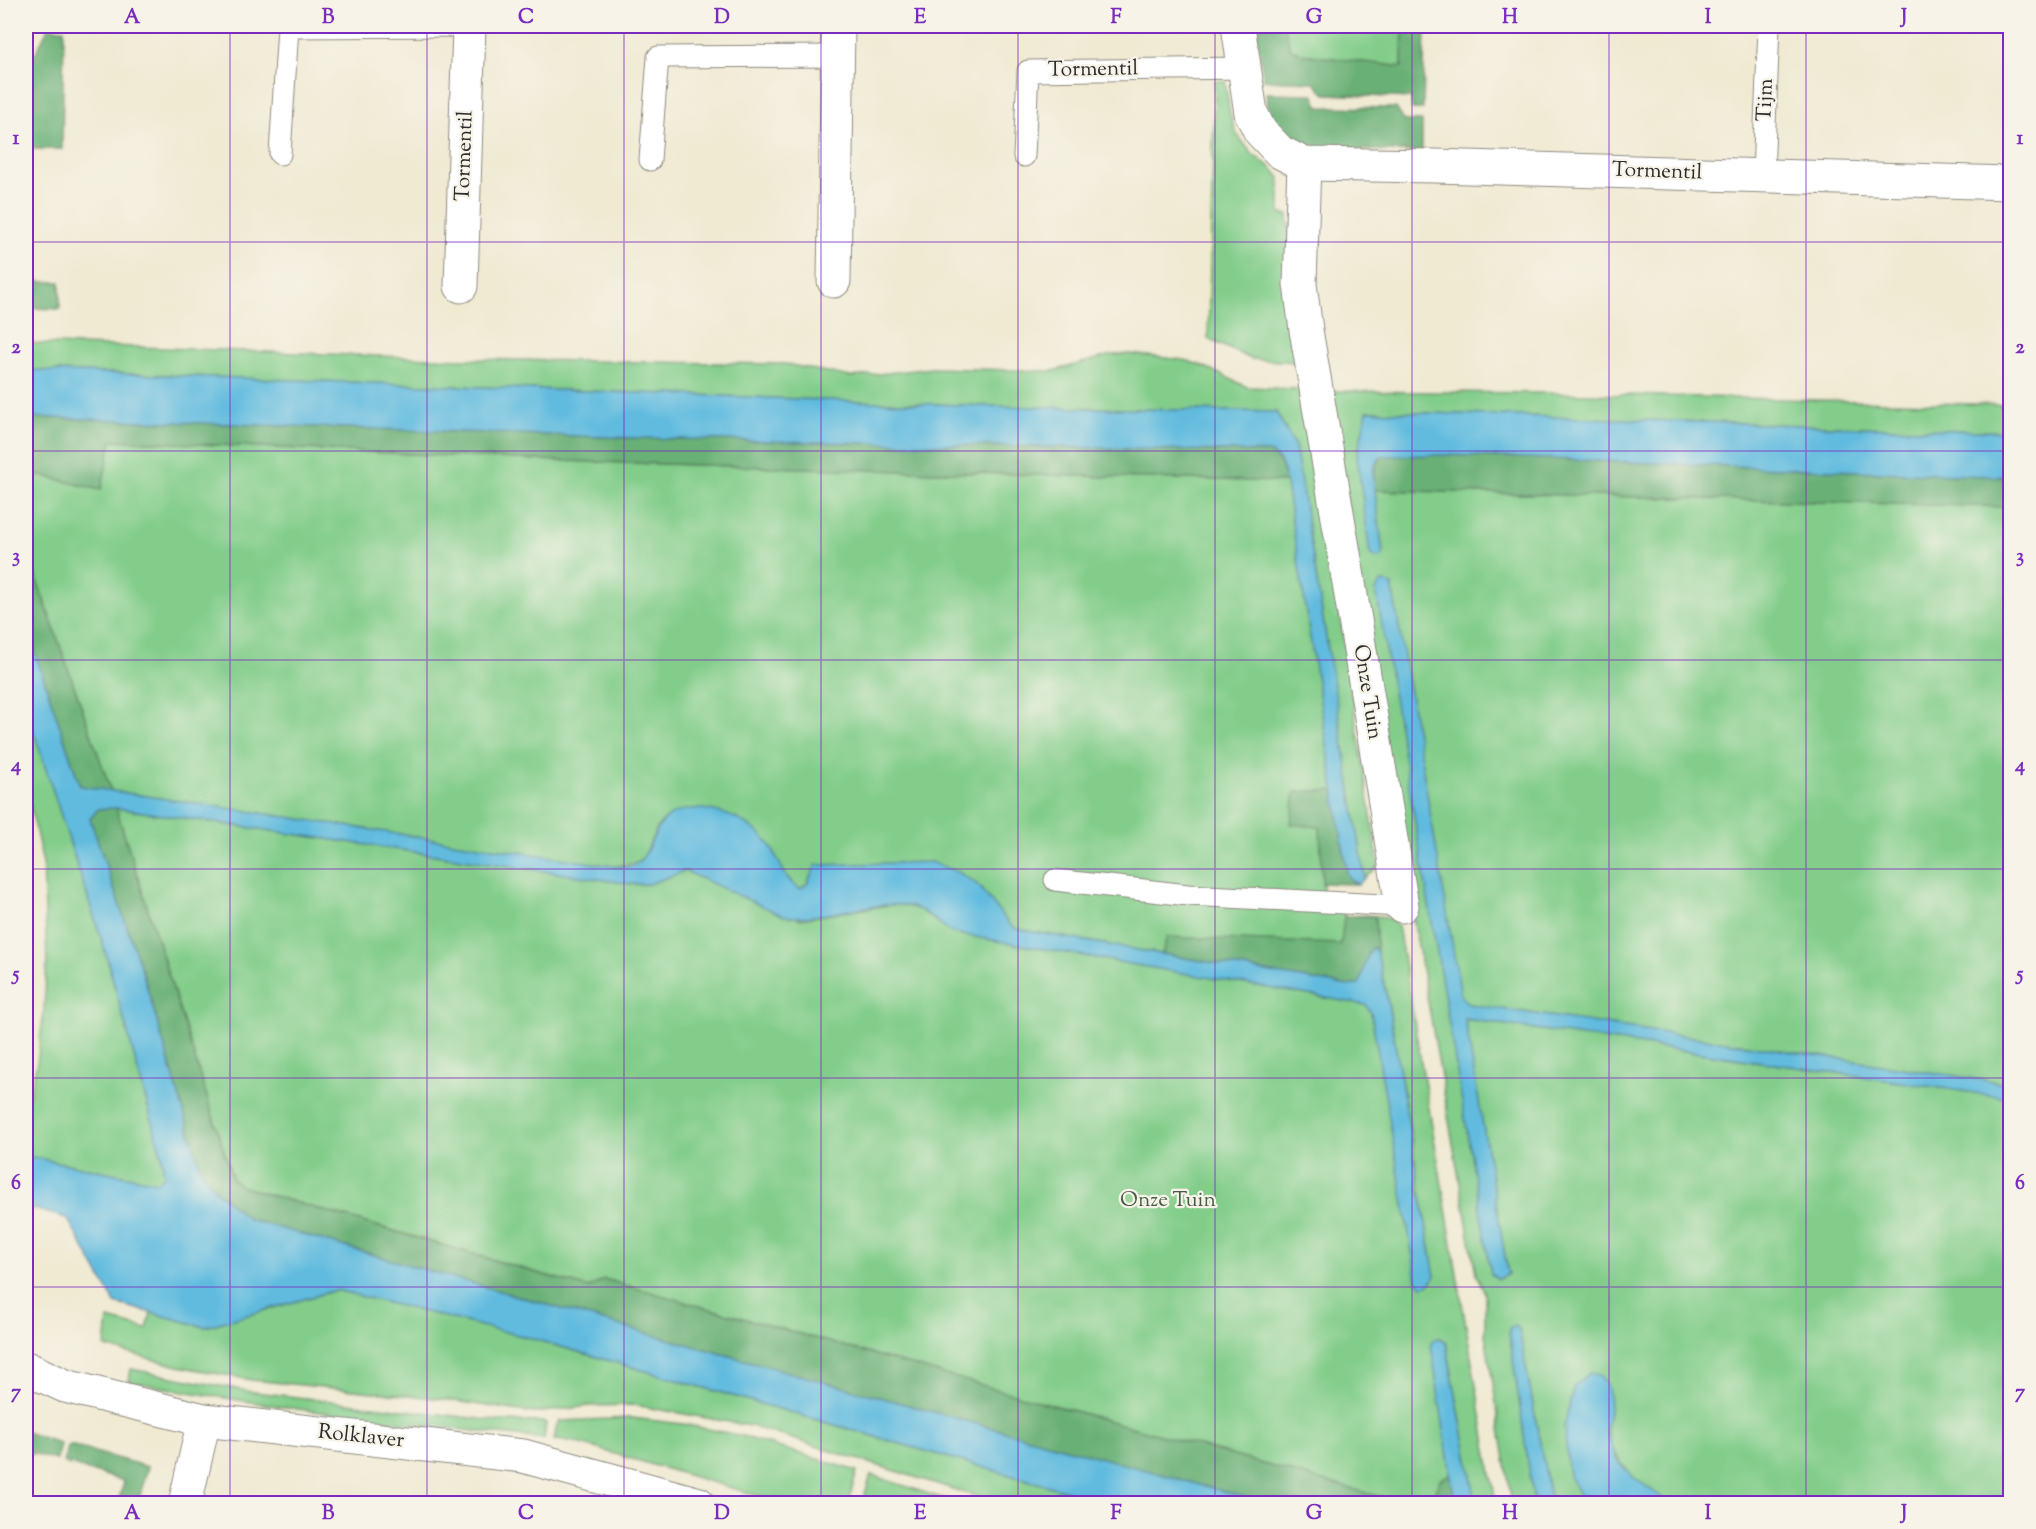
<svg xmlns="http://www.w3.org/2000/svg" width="2036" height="1529" font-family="'Sorts Mill Goudy',serif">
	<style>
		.green { fill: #82cd8a; stroke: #567c5a; stroke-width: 1.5 }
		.forest { fill: #69b076; stroke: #4a6e50; stroke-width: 1.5 }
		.water { fill: #61bbdf; stroke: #467385; stroke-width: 1.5 }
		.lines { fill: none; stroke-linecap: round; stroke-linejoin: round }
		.service-casing { stroke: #8e8a7f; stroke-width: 23 }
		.minor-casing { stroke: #8e8a7f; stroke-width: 35 }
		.tertiary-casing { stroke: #8e8a7f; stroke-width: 35 }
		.service { stroke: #fff; stroke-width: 21 }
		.minor { stroke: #fff; stroke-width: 33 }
		.tertiary { stroke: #fff; stroke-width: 33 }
		.grid { fill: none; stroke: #7b2cbf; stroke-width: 1.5; stroke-opacity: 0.55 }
		.labels { text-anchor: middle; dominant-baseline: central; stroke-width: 4.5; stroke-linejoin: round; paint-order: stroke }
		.street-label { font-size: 21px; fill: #2b2b2b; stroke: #f7f3e8 }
		.park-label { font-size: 21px; fill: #455c48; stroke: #f7f3e8 }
		.neatline { fill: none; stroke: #7b2cbf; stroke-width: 2 }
		.grid-label { font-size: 20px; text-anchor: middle; font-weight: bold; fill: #7b2cbf }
	</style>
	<rect width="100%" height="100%" fill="#f7f3e8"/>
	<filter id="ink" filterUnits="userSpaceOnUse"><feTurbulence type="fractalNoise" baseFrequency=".0167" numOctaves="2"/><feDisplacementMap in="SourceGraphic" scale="12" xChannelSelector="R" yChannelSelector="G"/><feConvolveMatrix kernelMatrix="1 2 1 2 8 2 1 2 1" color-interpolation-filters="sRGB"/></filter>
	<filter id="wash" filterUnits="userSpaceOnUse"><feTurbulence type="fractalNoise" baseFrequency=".008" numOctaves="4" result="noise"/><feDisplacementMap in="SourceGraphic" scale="24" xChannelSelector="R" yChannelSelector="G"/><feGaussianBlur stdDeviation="1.35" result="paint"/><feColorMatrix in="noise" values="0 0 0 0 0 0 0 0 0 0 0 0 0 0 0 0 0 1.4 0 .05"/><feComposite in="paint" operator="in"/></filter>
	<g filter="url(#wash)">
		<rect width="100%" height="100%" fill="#f0ead3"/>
		<g class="green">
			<path d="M1284 26H1403L1402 67 1301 54 1290 48Z"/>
			<path d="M1215 81H1225L1230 113 1236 133 1252 154 1272 168 1280 178V214L1288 215 1296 362 1251 359 1208 339Z"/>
			<path d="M26 343 462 359 786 364 851 377 932 368 1053 371 1111 355 1130 354 1184 360 1203 366 1247 387 1300 389 1301 406 1319 483 1379 866 1365 878 1295 446 1276 412 986 406 26 370Z"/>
			<path d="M1329 391 1550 393 2010 405V432L1367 411 1357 456 1383 554 1375 490 2010 507V1084L1468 1004 1461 996 1386 582 1508 1274 1465 1019 2010 1098V1503L1676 1504C1646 1494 1613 1464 1607 1432 1605 1424 1608 1413 1610 1404L1583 1501 1586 1503H1551L1519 1329 1514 1326 1509 1331 1534 1503H1512L1485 1334V1293L1476 1274 1412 912Z"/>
			<path d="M111 440 561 461 1286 482 1347 872 1351 880 1358 884 1323 883V902L1345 903 1344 916C1361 916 1386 911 1398 926L1496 1503H1476L1446 1342 1439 1338 1431 1344 1451 1474 1439 1480 1435 1496 1424 1503H1402L604 1279 589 1288 243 1187 233 1180 116 808 632 884H649L685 871 800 919 896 904 919 909 953 933 1366 1005 1371 1012 1435 1277 1388 1003 1377 952 1348 986 1016 929 1010 925 810 877 807 884 800 889C785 880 777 861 770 846L662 821C641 849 656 865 612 866L111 791 26 549V474L27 472 101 490Z"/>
			<path d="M26 708 103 944 162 1157 164 1176 157 1182 26 1156V1107L37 1063 44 1009 47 959 43 864 26 786Z"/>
			<path d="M336 1290 530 1338 1108 1503H998L751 1426 634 1405 589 1406 534 1413 434 1398 251 1380 178 1366 105 1347 108 1319 147 1329 151 1312 205 1327Z"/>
			<path d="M131 1369 247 1391 497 1421 544 1422 546 1423 544 1439C405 1423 267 1408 129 1381Z"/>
			<path d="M632 1418 683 1424 742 1436 857 1471 848 1503H783L571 1441 554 1440 557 1424 560 1421Z"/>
			<path d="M871 1475 957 1503H862Z"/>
		</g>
		<g class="forest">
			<path d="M1255 26H1284L1290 48 1301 54 1402 67 1403 26H1425L1423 109H1412L1411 98 1325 94 1313 82 1264 80Z"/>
			<path d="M48 28 64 29 62 149H26V72Z"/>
			<path d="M1266 93 1313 94 1319 107 1396 108 1404 121H1422V152L1301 148C1274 134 1270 121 1266 93Z"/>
			<path d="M26 281 60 282V309L26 308Z"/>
			<path d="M26 417 634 438 1269 452C1280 461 1284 468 1286 482L561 461 112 440 101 490 28 472 26 474Z"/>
			<path d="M1447 455 2010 477V507L1375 490C1373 475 1373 468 1382 456Z"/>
			<path d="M26 549 111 791 80 786 26 626Z"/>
			<path d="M1334 790 1347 872 1351 880 1358 884 1322 883 1320 827 1291 824 1295 792Z"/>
			<path d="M116 808 233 1180 243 1187 589 1288 604 1279 1402 1503H1266L653 1335 248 1219 217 1192 201 1170 143 974 90 819 98 809Z"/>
			<path d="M1344 916H1375L1377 952 1373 947C1364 957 1365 971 1359 984L1348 986 1162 954 1167 937 1341 944Z"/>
			<path d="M26 1432 60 1443 57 1460 26 1452Z"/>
			<path d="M70 1445 148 1467 138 1503H118L124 1481 64 1463 67 1448Z"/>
			<path d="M1451 1474 1455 1503H1424L1435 1496 1439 1480Z"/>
		</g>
		<g class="water">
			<path d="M26 370 986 406 1276 412 1295 446 1365 878 1358 884 1351 880 1347 872 1284 471 1280 461 1269 452 634 438 26 417Z"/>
			<path d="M1367 411 2010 432V477L1447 455 1382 456 1375 465 1373 473 1383 554 1380 558H1376L1370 554 1357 456Z"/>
			<path d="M1381 582 1392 585 1461 996 1468 1004 2010 1084V1098L1465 1019 1508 1274 1498 1279 1491 1274 1376 590Z"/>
			<path d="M26 626 80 786 612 866C618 866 625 867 631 866 653 860 649 821 678 812 707 801 751 820 769 844 780 859 782 878 800 889L807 884 816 865 931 862 958 872 977 884 1010 925 1016 929 1348 986 1359 984C1365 971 1364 957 1373 947L1377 952 1388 1003 1435 1277C1431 1283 1429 1286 1422 1286L1417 1281 1371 1013 1366 1005 952 933C943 927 927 912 918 909 884 894 824 923 784 916L685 871 649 884H632L116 808 98 809 90 819 143 974 201 1170 217 1192 248 1219 653 1335 1266 1503H1108L530 1338 336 1290 205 1327 115 1303 67 1218 26 1207V1156L157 1182 164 1176 162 1157 103 944 26 708Z"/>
			<path d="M1514 1326 1519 1329 1551 1503H1534L1509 1331 1510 1327Z"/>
			<path d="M1439 1338 1446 1342 1476 1503H1455L1431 1344 1434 1339Z"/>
			<path d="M1590 1373 1600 1375 1608 1386 1610 1404 1606 1431 1617 1460 1633 1477 1666 1500 1676 1503 1586 1504 1583 1501 1569 1476 1564 1427 1574 1386Z"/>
		</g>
	</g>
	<g filter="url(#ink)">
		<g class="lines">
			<defs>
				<g id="service">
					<path d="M280 154 288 27 469 26"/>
					<path d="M1024 156 1028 71 1244 68"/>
					<path d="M650 160 658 57 838 56"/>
					<path d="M1763 175 1769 26"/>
					<path d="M1055 880 1188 895 1402 906"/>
				</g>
				<g id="minor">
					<path d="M1238 26 1251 113 1260 131 1280 152 1304 164 1435 166 2010 183"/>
					<path d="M1304 164 1300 284 1306 330 1347 571 1402 906"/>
					<path d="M834 281 838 26"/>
					<path d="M461 286 469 26"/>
					<path d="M185 1504 204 1420"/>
				</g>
				<path id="tertiary" d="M26 1368 65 1386 204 1420 523 1456 699 1504"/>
			</defs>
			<use href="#service" class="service-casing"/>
			<use href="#minor" class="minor-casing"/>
			<use href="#tertiary" class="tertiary-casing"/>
			<use href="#service" class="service"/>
			<use href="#minor" class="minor"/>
			<use href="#tertiary" class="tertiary"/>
		</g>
	</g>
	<path class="grid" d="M230 26V1504M427 26V1504M624 26V1504M821 26V1504M1018 26V1504M1215 26V1504M1412 26V1504M1609 26V1504M1806 26V1504M26 242H2010M26 451H2010M26 660H2010M26 869H2010M26 1078H2010M26 1287H2010"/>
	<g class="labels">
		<g class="street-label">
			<text transform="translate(1093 70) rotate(-1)">Tormentil</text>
			<text transform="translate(1766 100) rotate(-88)">Tijm</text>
			<text transform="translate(465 156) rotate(-88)">Tormentil</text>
			<text transform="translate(1657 172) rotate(2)">Tormentil</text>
			<text transform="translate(1367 692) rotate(81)">Onze Tuin</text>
			<text transform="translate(361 1437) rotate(6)">Rolklaver</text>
		</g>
		<g class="park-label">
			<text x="1168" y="1201">Onze Tuin</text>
		</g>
	</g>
	<rect width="2036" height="1529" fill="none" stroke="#f7f3e8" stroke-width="66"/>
	<rect x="33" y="33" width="1970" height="1463" class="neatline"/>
	<g class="grid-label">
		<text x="132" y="23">A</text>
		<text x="328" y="23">B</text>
		<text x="526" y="23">C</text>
		<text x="722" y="23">D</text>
		<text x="920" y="23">E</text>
		<text x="1116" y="23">F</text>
		<text x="1314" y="23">G</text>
		<text x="1510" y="23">H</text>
		<text x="1708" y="23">I</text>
		<text x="1904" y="23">J</text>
		<text x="16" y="144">1</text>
		<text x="2020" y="144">1</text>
		<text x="16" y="353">2</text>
		<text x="2020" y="353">2</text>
		<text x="16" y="562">3</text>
		<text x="2020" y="562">3</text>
		<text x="16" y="771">4</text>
		<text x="2020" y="771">4</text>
		<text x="16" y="980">5</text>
		<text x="2020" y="980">5</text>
		<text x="16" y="1189">6</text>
		<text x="2020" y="1189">6</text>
		<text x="16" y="1398">7</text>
		<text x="2020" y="1398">7</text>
		<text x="132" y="1519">A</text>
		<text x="328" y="1519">B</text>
		<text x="526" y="1519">C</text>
		<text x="722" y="1519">D</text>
		<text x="920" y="1519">E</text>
		<text x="1116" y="1519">F</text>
		<text x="1314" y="1519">G</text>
		<text x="1510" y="1519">H</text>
		<text x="1708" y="1519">I</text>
		<text x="1904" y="1519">J</text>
	</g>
</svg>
